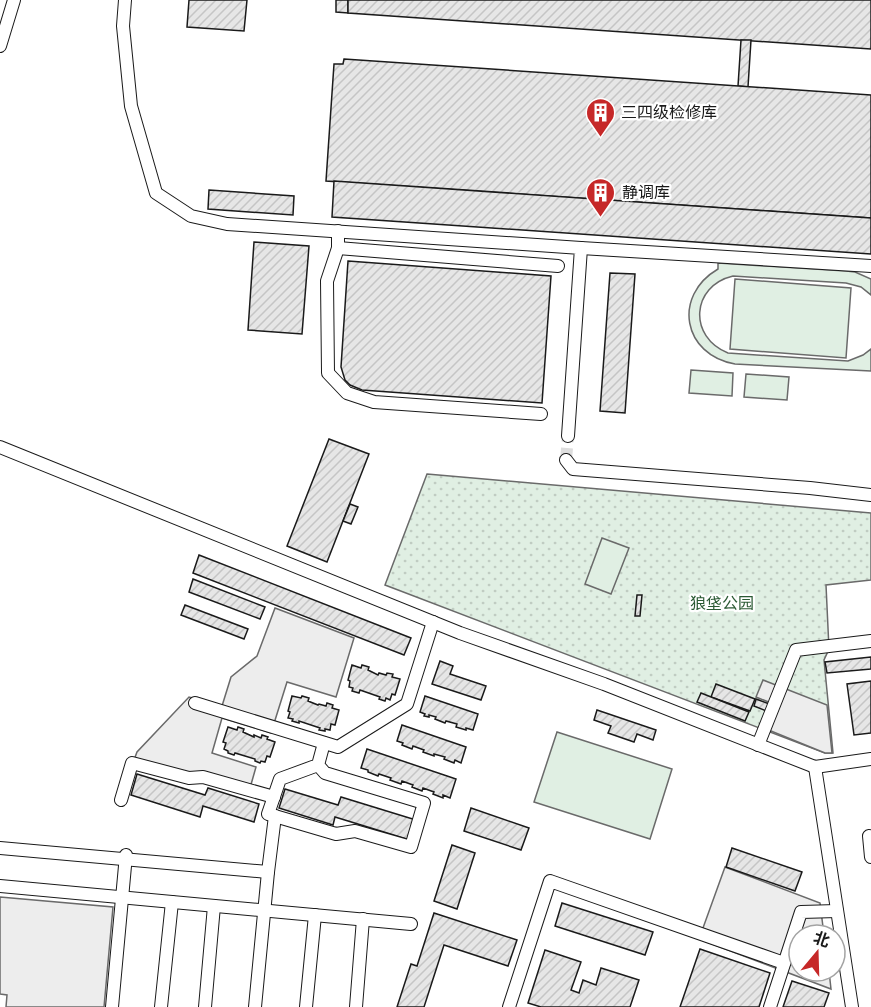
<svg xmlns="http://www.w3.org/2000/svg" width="871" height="1007" font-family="Montserrat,'Noto Sans SC',sans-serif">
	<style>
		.grass { fill: url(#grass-dots); stroke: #6a6a6a; stroke-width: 1.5 }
		.garden { fill: #e0efe3; stroke: #6a6a6a; stroke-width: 1.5 }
		.parking { fill: #ededed; stroke: #6a6a6a; stroke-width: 1.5 }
		.building { fill: url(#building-hatch); stroke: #1a1a1a; stroke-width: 1.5 }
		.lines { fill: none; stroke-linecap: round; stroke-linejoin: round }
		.minor-tunnel { stroke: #ddd; stroke-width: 12; stroke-dasharray: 12 6; stroke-linecap: butt }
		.minor-casing { stroke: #1a1a1a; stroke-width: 14 }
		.minor { stroke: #fff; stroke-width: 12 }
		.labels { text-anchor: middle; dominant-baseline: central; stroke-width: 4.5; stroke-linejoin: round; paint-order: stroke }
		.poi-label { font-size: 16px; fill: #1a1a1a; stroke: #fff; text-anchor: start }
		.park-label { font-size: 16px; fill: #2b5a34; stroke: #fff }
	</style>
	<defs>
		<pattern id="grass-dots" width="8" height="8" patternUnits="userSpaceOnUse" patternTransform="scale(1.5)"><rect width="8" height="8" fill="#e0efe3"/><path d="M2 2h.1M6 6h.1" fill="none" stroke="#c0ccc2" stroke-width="1.8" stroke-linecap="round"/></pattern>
		<pattern id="building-hatch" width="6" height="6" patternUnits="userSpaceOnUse" patternTransform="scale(1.5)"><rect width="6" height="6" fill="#e6e6e6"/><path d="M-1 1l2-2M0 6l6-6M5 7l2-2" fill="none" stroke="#c5c5c5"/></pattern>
	</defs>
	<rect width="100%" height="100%" fill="#fff"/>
	<path class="grass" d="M427 474 871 513V580L826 585 829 649 824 660 833 753H825L385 585Z"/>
	<g class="garden">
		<path d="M718 263 846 271 855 272 871 279V295L861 287 846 283 733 276C691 286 688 337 728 353L848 361 863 355 871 349V371L735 364C683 355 672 296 718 269Z"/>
		<path d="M735 279 851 288 846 358 730 349Z"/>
		<path d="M691 370 733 373 732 396 689 393Z"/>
		<path d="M746 374 789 377 787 400 744 397Z"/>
		<path d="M602 538 629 548 611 594 585 584Z"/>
		<path d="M557 732 672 769 650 839 534 802Z"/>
	</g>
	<g class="parking">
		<path d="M275 608 354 638 336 697 287 682 271 733 222 718 212 753 256 767 250 788 189 775 134 760 137 752 189 697 222 706 231 677 257 656Z"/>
		<path d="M763 680 827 705 832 753H825L761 727 771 703 756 697Z"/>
		<path d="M725 867 820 903 824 935H799V971H829L831 989 699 939Z"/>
		<path d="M0 897 113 907 104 1007H6L7 995 0 994Z"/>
	</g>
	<g class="building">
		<path d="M189 0H247L244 31 187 27Z"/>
		<path d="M336 0H348V13L336 12Z"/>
		<path d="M348 0H871V49L348 13Z"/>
		<path d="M741 40H751L748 87 738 86Z"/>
		<path d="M344 59 871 95V218L326 181 334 64H343Z"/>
		<path d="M334 181 871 218V254L332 217Z"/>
		<path d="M209 190 294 196 293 215 208 209Z"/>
		<path d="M254 242 309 246 302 334 248 330Z"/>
		<path d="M348 261 551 276 542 403 362 390 350 385 345 380 341 367Z"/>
		<path d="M610 273 635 274 625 413 600 411Z"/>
		<path d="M329 439 369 454 327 562 287 546Z"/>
		<path d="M350 504 358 507 351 524 343 521Z"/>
		<path d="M199 555 411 638 404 655 193 573Z"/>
		<path d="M193 579 265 607 260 619 189 592Z"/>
		<path d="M637 595H642L640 616H635Z"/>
		<path d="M185 605 248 629 244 639 181 615Z"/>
		<path d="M871 657V669L827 673 825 662Z"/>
		<path d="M440 661 453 666 450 674 486 686 481 700 432 684Z"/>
		<path d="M352 665 361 668 362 665 369 667 368 670 378 675 379 673 386 675 387 673 393 674 392 677 400 679 395 695 392 694 390 700 386 698 385 701 379 699 380 697 360 690 359 693 352 691 353 688 349 687 350 681 348 680Z"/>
		<path d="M871 681V733L854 735 847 684Z"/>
		<path d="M716 684 755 699 750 711 711 697Z"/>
		<path d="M701 693 749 712 745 721 697 702Z"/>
		<path d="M292 696 301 698 302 696 309 698 308 701 318 705 319 704 326 706 327 703 333 705 332 708 339 710 335 725 331 724 330 730 325 729V731L319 730 320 728 299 721V723L292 721 293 719 288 718 290 712 288 711Z"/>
		<path d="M425 696 478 714 473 730 466 728V730L456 727 457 724 446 721 445 723 435 719 436 717 429 715V717L424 716 425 714 420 712Z"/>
		<path d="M756 699 772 705 769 712 754 706Z"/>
		<path d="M597 710 656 730 653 740 637 734 634 742 608 733 611 726 594 720Z"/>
		<path d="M402 725 466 747 461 763 455 760 454 763 444 759 445 757 434 754V756L423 752 424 750 413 746 412 749 402 745 403 743 397 741Z"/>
		<path d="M228 727 237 730 238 727 244 729 243 732 254 737V735L261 738 262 735 268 737 267 739 275 742 270 757 267 756 265 762 261 761 260 763 255 761V759L235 753 234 755 228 753V751L224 749 226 743 223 742Z"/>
		<path d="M367 749 456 779 450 798 443 795V798L433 794 434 792 423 788 422 791 412 787 413 785 402 781 401 784 390 780 391 778 379 774 378 776 368 772V770L361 768Z"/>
		<path d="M137 774 205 795 208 788 259 804 254 822 203 806 200 817 131 795Z"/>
		<path d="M285 789 338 805 341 797 416 820 410 840 335 817 333 825 279 808Z"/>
		<path d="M471 808 529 828 521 850 464 831Z"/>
		<path d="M452 845 475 853 457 909 434 901Z"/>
		<path d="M732 848 802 872 795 891 726 867Z"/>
		<path d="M562 903 653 932 645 955 555 926Z"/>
		<path d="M434 913 517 940 508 966 444 945 424 1007H397L411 964 417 966Z"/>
		<path d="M700 949 770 973 759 1007H680Z"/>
		<path d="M545 950 581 962 571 990 579 993 583 980 596 985 601 968 639 980 630 1007H541L528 1003Z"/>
		<path d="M792 981 829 993 824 1007H783Z"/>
	</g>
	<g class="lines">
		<path class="minor-tunnel" d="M566 460 568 436"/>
		<defs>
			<g id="minor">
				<path d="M125 0 123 26 131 106 156 193 191 216 227 224 581 248 568 436"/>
				<path d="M0 46 14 0"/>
				<path d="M338 231V248L327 281 328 373 347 393 374 402 541 414"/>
				<path d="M338 248 558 266"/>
				<path d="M581 248 871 266"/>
				<path d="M0 447 460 633 604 684 815 767 871 759"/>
				<path d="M566 460 573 469 810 488 871 495"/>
				<path d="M195 703 338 747 407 704 433 622"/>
				<path d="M758 745 796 650 871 641"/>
				<path d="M318 765 280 779 268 814 336 834 355 831 411 847 424 803 325 773 318 765 324 743"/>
				<path d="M815 767 852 1007"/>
				<path d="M121 800 132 763 189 778 203 777 274 797"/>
				<path d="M869 836 871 857"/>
				<path d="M0 848 268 872"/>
				<path d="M0 886 411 924"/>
				<path d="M112 1007 126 855"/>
				<path d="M161 1007 172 902"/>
				<path d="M205 1007 214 906"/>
				<path d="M255 1007 268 872 275 816"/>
				<path d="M306 1007 315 915"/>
				<path d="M356 1007 363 919"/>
				<path d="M509 1007 550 881 784 963"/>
				<path d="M770 1007 801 912 837 911"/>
			</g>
		</defs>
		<use href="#minor" class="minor-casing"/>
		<use href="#minor" class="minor"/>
	</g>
	<defs>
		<symbol id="building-pin" viewBox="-11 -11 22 30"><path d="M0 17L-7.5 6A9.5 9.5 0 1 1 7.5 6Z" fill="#c62828" stroke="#fff"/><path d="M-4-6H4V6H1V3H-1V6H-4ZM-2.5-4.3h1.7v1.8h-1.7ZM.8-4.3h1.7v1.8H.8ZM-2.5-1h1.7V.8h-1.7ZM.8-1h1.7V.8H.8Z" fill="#fff"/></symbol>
	</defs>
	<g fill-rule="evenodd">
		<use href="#building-pin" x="584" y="96" width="33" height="45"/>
		<use href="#building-pin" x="584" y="176" width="33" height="45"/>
	</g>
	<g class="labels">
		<g class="poi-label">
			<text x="621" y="112">三四级检修库</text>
			<text x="622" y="192">静调库</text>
		</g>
		<g class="park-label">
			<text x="722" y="603">狼垡公园</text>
		</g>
	</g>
	<g transform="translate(817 953) rotate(19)"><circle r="28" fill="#ffffff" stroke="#a3a3a3" stroke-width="1.5"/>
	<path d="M0-4.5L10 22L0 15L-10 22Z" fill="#c62828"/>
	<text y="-9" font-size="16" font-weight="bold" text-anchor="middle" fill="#1a1a1a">北</text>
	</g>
</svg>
